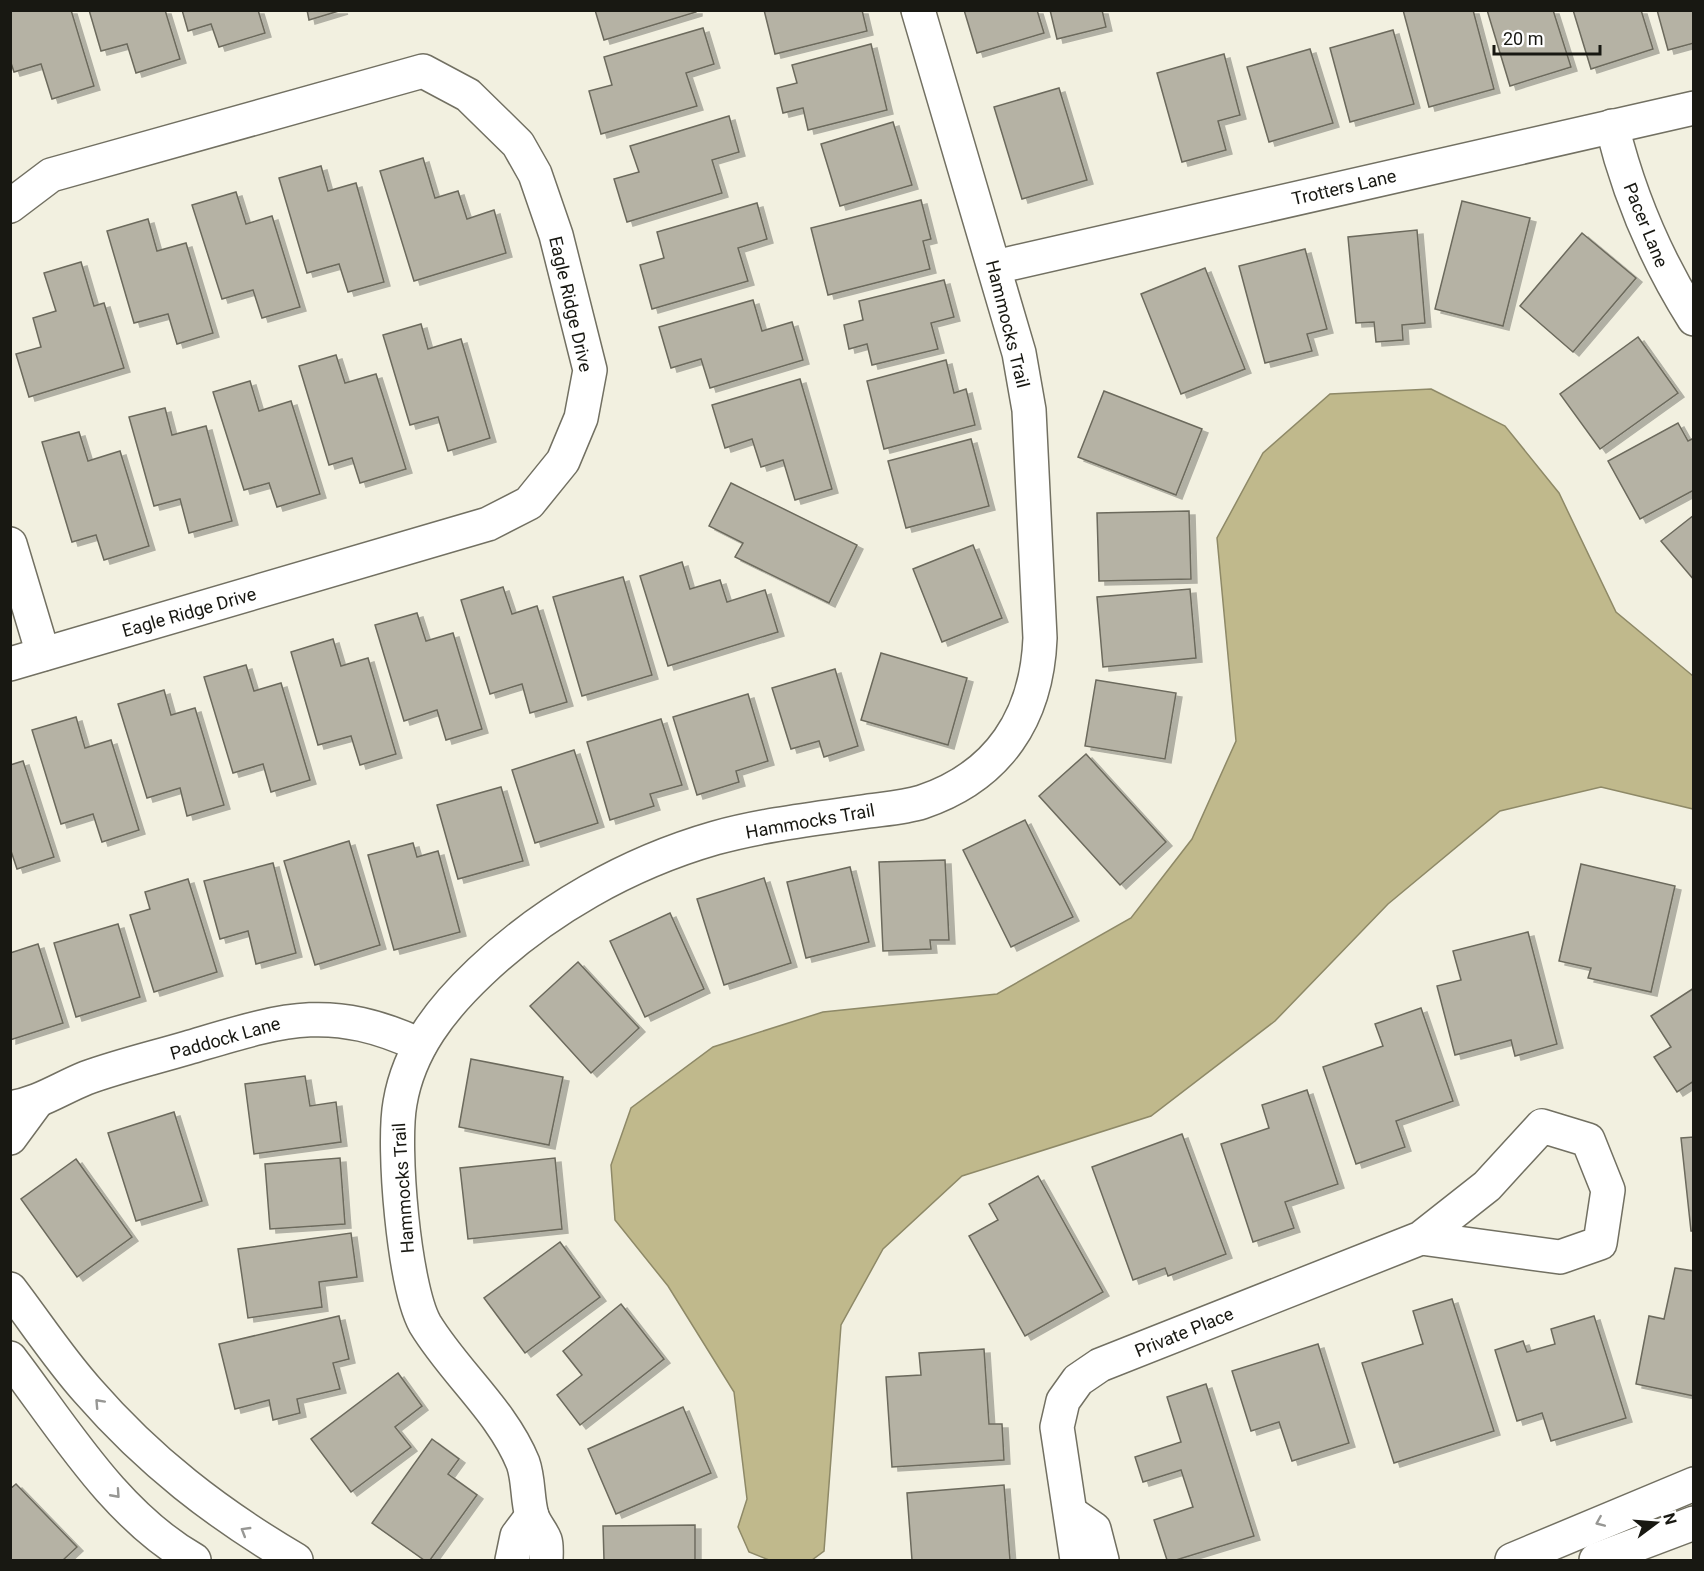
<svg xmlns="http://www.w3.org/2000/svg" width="1704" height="1571" font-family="Roboto,sans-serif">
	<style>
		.water { fill: #c0b98c; stroke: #8e8967; stroke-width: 1.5 }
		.building { fill: #b5b2a4; stroke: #6c6a5d; stroke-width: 1.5; filter: url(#shadow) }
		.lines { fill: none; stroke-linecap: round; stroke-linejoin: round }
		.minor-casing { stroke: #727062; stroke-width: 36 }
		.minor { stroke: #fff; stroke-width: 33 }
		.oneway { stroke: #979794 }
		.labels { text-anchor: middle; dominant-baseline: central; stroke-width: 4.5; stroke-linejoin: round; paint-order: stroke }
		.street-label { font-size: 18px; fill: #181812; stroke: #fff }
	</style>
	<defs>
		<filter id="shadow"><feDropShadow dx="6" dy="4" stdDeviation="0" flood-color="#0004"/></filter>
	</defs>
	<rect width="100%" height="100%" fill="#f2f0e0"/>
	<path class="water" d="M1431 389 1505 426 1559 493 1616 612 1693 676V809L1601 787 1500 811 1388 904 1275 1021 1151 1116 962 1176 883 1249 841 1325 824 1551 812 1560H769L749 1552 738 1527 747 1499 734 1392 668 1286 615 1220 611 1165 631 1108 713 1047 823 1012 997 994 1131 918 1192 839 1236 741 1217 538 1263 453 1330 394Z"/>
	<g class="building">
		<path d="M10 10H71L94 86 52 99 41 64 14 72 10 60Z"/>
		<path d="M89 10H165L180 59 136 73 127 44 101 51Z"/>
		<path d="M182 10H258L265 33 219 47 211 24 188 31Z"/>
		<path d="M307 10H342L309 20Z"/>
		<path d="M595 10H696V12L604 40Z"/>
		<path d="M764 10H862L867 31 775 54Z"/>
		<path d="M964 10H1037L1044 33 977 53Z"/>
		<path d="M1050 10H1102L1106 27 1057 39Z"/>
		<path d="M1403 10H1473L1494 89 1429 107Z"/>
		<path d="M1487 10H1553L1571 67 1510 86Z"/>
		<path d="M1573 10H1641L1653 49 1591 69Z"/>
		<path d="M1657 10H1694V43L1668 50Z"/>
		<path d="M703 28 714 64 686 73 697 106 601 134 589 91 612 85 604 57Z"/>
		<path d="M1393 30 1414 104 1350 122 1330 48Z"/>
		<path d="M871 44 887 110 808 130 803 108 783 113 777 88 797 83 792 65Z"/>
		<path d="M1310 49 1333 123 1269 142 1247 67Z"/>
		<path d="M1224 54 1240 115 1218 121 1226 150 1182 162 1157 73Z"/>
		<path d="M1059 88 1087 180 1022 199 994 107Z"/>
		<path d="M729 116 739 152 712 160 722 193 627 222 614 179 639 172 630 146Z"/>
		<path d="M893 122 912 185 840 206 821 144Z"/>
		<path d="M423 158 435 198 458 191 467 219 494 210 506 253 414 281 380 171Z"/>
		<path d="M321 166 328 191 356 183 384 282 348 292 339 264 307 273 279 178Z"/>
		<path d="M236 192 246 224 272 216 300 307 262 318 253 290 222 299 192 205Z"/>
		<path d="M921 200 931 239 923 241 930 269 828 295 811 228Z"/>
		<path d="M1462 201 1530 218 1503 326 1435 309Z"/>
		<path d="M757 203 767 239 738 248 748 281 652 309 640 265 664 258 657 232Z"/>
		<path d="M148 219 157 251 186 243 213 333 177 344 168 314 134 323 107 231Z"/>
		<path d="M1417 230 1425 323 1402 325 1403 340 1376 342 1374 322 1356 323 1348 237Z"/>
		<path d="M1582 233 1636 278 1573 352 1520 306Z"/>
		<path d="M1305 249 1327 329 1307 334 1312 351 1265 363 1239 266Z"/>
		<path d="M81 262 94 306 104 303 124 368 29 397 16 354 41 347 33 318 56 311 44 273Z"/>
		<path d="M1205 268 1245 369 1181 394 1141 294Z"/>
		<path d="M944 280 954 317 931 323 938 349 872 365 867 344 849 349 844 325 863 320 859 301Z"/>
		<path d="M753 300 762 331 792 322 803 360 710 388 701 359 671 368 659 327Z"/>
		<path d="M421 324 428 349 461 339 490 438 448 451 438 417 410 425 383 335Z"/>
		<path d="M1638 337 1678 393 1600 449 1560 394Z"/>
		<path d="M336 355 345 383 376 374 406 469 360 483 352 458 329 465 299 366Z"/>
		<path d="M946 360 954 393 966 389 975 425 884 449 867 381Z"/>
		<path d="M800 379 832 489 795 500 783 460 761 467 752 439 725 448 712 405Z"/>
		<path d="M250 381 259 411 291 401 320 494 277 507 269 483 244 490 213 392Z"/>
		<path d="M1104 391 1202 429 1176 495 1078 457Z"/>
		<path d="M165 408 172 435 206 426 232 521 189 533 180 499 154 506 129 417Z"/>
		<path d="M1678 423 1688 441 1694 438V490L1640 519 1608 461Z"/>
		<path d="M79 432 88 461 120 451 149 546 104 560 96 535 72 542 42 442Z"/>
		<path d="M971 439 989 506 906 528 888 461Z"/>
		<path d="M731 483 857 545 829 603 735 557 743 543 709 526Z"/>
		<path d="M1189 511 1191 579 1099 581 1097 513Z"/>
		<path d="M1694 515V580L1661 541Z"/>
		<path d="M973 545 1002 618 942 642 913 569Z"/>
		<path d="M682 562 690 589 720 580 727 602 765 590 778 632 668 666 640 576Z"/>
		<path d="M623 577 652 675 582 696 553 597Z"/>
		<path d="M503 587 512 614 537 606 567 702 530 713 522 684 490 694 461 600Z"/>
		<path d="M1190 589 1196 658 1103 667 1097 597Z"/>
		<path d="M417 613 426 641 453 633 482 729 446 740 437 710 404 721 375 625Z"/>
		<path d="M333 639 341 666 368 658 396 754 360 765 351 736 318 745 291 652Z"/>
		<path d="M881 653 967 678 948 745 861 720Z"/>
		<path d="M246 665 254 691 281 683 310 780 271 792 263 764 233 773 204 677Z"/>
		<path d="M835 669 858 746 824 757 819 741 791 749 772 688Z"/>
		<path d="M1096 680 1176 693 1165 759 1085 746Z"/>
		<path d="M164 690 171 715 195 708 224 805 187 816 180 788 147 798 118 704Z"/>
		<path d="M748 694 768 761 736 771 739 782 697 795 673 717Z"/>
		<path d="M76 717 85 748 111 740 139 830 102 842 93 814 61 824 32 730Z"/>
		<path d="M661 719 682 785 650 794 654 806 610 820 587 742Z"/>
		<path d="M574 750 598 823 535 843 512 770Z"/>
		<path d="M1086 754 1166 842 1120 885 1039 796Z"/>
		<path d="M23 761 54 857 17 869 10 848V765Z"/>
		<path d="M501 787 523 861 458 879 437 805Z"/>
		<path d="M1025 820 1073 917 1011 947 963 850Z"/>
		<path d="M349 841 380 945 315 965 284 861Z"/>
		<path d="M413 843 417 857 438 851 460 932 394 950 368 855Z"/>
		<path d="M945 860 949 940H930L931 949 883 951 879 862Z"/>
		<path d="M273 863 296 953 256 964 248 931 220 939 204 881Z"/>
		<path d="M1581 864 1675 886 1651 992 1588 978 1591 968 1559 961Z"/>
		<path d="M850 867 869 942 806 958 787 882Z"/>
		<path d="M764 878 791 963 724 985 697 899Z"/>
		<path d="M188 879 217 972 154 992 130 915 150 909 145 892Z"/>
		<path d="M670 913 704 989 645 1017 610 941Z"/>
		<path d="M118 924 140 997 76 1017 54 943Z"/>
		<path d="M1528 932 1557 1044 1515 1056 1511 1040 1455 1055 1437 986 1461 980 1453 951Z"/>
		<path d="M38 944 63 1023 10 1040V953Z"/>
		<path d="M578 962 639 1028 591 1073 530 1006Z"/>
		<path d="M1694 988V1081L1677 1092 1654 1057 1671 1047 1651 1016Z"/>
		<path d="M1421 1008 1453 1101 1396 1121 1405 1147 1356 1164 1323 1067 1383 1046 1375 1024Z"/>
		<path d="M471 1059 563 1077 549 1145 459 1127Z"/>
		<path d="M305 1076 310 1106 336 1102 341 1142 254 1154 245 1084Z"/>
		<path d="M1307 1090 1338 1184 1285 1202 1294 1228 1253 1242 1221 1144 1269 1128 1262 1105Z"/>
		<path d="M174 1112 202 1201 136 1221 108 1133Z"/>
		<path d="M1182 1134 1226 1254 1168 1276 1165 1268 1133 1280 1092 1167Z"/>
		<path d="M1694 1137V1231H1691L1681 1138Z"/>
		<path d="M340 1158 345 1224 270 1229 265 1164Z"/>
		<path d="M555 1158 562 1229 468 1239 460 1168Z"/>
		<path d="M76 1159 132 1237 77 1277 21 1199Z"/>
		<path d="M1038 1176 1103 1292 1025 1336 969 1236 998 1220 989 1204Z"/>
		<path d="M351 1233 357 1277 319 1282 322 1307 248 1318 238 1249Z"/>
		<path d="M560 1242 600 1297 525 1353 484 1298Z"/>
		<path d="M1675 1268 1694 1271V1396L1636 1384 1649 1316 1664 1319Z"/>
		<path d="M1452 1299 1494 1431 1394 1463 1362 1363 1423 1344 1413 1311Z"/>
		<path d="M621 1304 664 1359 580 1425 557 1395 582 1375 563 1351Z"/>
		<path d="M339 1316 349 1359 333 1363 340 1389 297 1399 300 1413 273 1420 269 1400 235 1409 219 1344Z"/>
		<path d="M1594 1316 1626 1418 1551 1441 1542 1413 1517 1421 1495 1350 1523 1341 1527 1352 1555 1344 1551 1329Z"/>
		<path d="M1318 1344 1349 1443 1292 1461 1279 1422 1251 1431 1232 1371Z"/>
		<path d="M984 1349 989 1424H1002L1004 1460 892 1467 886 1377 921 1375 919 1353Z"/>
		<path d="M398 1373 422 1406 395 1427 411 1447 351 1492 311 1439Z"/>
		<path d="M1206 1384 1254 1536 1176 1560H1167L1154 1520 1193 1507 1181 1470 1143 1482 1135 1457 1181 1442 1167 1397Z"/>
		<path d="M683 1407 711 1473 616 1514 588 1449Z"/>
		<path d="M432 1439 459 1459 448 1474 477 1495 430 1560H424L372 1523Z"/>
		<path d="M16 1484 77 1547 63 1560H10V1489Z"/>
		<path d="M1004 1485 1010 1560H912L907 1493Z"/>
		<path d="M695 1525V1560H604L603 1526Z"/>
	</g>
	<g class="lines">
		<defs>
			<g id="minor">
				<path d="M1612 126C1629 195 1656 259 1694 319"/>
				<path d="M10 206 51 175 423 71 468 95 518 144 535 174 556 235 590 370 581 418 563 461 529 503 488 524 10 664"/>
				<path d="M995 267 1694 108"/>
				<path d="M10 544 43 654"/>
				<path d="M10 1108C40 1103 59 1089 86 1078 119 1066 153 1058 187 1048 279 1021 327 1002 420 1045"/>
				<path d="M10 1138 35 1104"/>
				<path d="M10 1289C36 1323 60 1360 88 1391 149 1461 216 1513 296 1560"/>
				<path d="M10 1358C64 1429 115 1515 194 1560"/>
				<path d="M1071 1513 1094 1529 1102 1560"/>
				<path d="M512 1560 517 1536 532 1516"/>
				<path d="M546 1560C546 1554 547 1546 545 1540 542 1532 535 1525 532 1516 527 1499 529 1480 523 1463 502 1411 454 1372 425 1324 404 1286 392 1147 400 1103 409 1049 442 1008 480 972 545 910 628 863 715 838 762 825 813 819 862 812 881 809 903 808 922 802 999 776 1037 717 1040 638L1029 410 1019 353 918 10"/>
				<path d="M1077 1560 1057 1427 1063 1401 1078 1380 1100 1365 1421 1238 1487 1186 1542 1126 1588 1140 1608 1190 1600 1243 1560 1257 1421 1238"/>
				<path d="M1512 1560 1694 1484"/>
				<path d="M1596 1560 1694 1523"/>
			</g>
		</defs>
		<use href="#minor" class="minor-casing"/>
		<use href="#minor" class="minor"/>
	</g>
	<defs><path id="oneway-chevron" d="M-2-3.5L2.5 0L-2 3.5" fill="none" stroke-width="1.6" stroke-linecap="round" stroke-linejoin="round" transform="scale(1.5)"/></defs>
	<g class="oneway">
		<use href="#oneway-chevron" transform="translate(99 1403) rotate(-133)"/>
		<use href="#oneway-chevron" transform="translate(116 1494) rotate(48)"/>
		<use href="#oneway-chevron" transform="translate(1600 1522) rotate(157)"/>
		<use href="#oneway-chevron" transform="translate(245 1531) rotate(-149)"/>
	</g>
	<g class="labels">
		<g class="street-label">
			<text transform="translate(1344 187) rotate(-13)">Trotters Lane</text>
			<text transform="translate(1646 225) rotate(68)">Pacer Lane</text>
			<text transform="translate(571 304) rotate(77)">Eagle Ridge Drive</text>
			<text transform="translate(1008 324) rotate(76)">Hammocks Trail</text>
			<text transform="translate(189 612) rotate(-16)">Eagle Ridge Drive</text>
			<text transform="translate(810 821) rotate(-10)">Hammocks Trail</text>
			<text transform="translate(225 1038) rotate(-16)">Paddock Lane</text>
			<text transform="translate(403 1188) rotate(-94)">Hammocks Trail</text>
			<text transform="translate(1184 1332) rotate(-22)">Private Place</text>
		</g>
	</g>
	<rect width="1704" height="1571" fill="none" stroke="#181812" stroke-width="24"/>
	<g transform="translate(1656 1523) rotate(74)" stroke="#ffffff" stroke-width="4.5" paint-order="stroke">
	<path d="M0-4.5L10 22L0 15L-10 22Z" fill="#181812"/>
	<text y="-9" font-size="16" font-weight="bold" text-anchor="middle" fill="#181812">N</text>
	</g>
	<path d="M1494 45v9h106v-9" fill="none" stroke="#181812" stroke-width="3"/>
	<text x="1503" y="45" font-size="18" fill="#181812" stroke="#ffffff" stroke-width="4.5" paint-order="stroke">20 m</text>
</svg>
